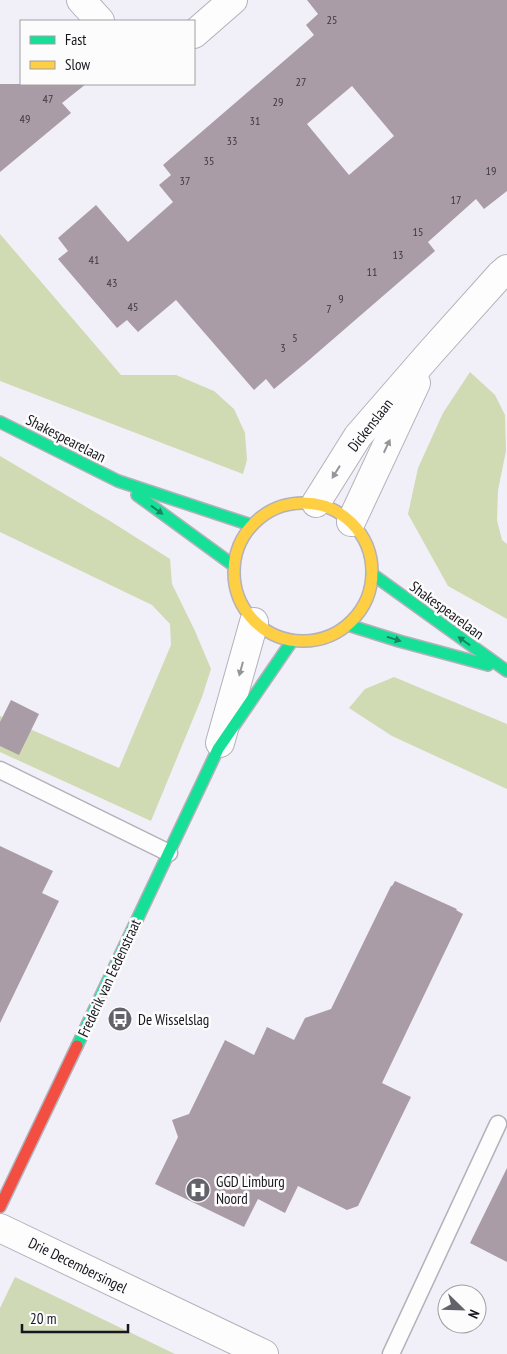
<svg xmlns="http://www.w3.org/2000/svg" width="507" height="1354" font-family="'PT Sans Narrow',sans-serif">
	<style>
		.green { fill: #cfd9b5 }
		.forest { fill: #d0dab3 }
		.building { fill: #aa9ca6; fill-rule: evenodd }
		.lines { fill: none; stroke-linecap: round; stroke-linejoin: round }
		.lane-casing { stroke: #b3b1b9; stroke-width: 19 }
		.street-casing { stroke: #b3b1b9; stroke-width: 30 }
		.fast-casing { stroke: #b3b1b9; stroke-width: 14 }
		.slow-casing { stroke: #b3b1b9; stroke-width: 14 }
		.jam-casing { stroke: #b3b1b9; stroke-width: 14 }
		.lane { stroke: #fdfdfe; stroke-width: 16 }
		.street { stroke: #fdfdfe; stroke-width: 28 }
		.fast { stroke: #16e098; stroke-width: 11 }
		.slow { stroke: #ffcf43; stroke-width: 11 }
		.jam { stroke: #f24e42; stroke-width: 11 }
		.oneway { fill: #969599 }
		.oneway2 { fill: #168561 }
		.labels { text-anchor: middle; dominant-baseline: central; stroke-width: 5; stroke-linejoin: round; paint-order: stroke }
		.number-label { font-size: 12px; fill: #3c373f }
		.street-label { font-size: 15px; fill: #17151d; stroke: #fcfcfc }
		.poi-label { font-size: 15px; fill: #17151d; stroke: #fcfcfc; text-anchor: start }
	</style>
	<rect width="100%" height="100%" fill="#f1f0f8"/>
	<path class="green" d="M15 1277 175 1354H0V1308Z"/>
	<g class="forest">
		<path d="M0 234 121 375H176L214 391 234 409 245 433 247 460 243 474 0 381Z"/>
		<path d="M470 372 495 395 505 415 506 451 498 490 497 520 502 540 507 544V619L448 586 408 514 418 468 443 413Z"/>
		<path d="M0 456 110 521 170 559 172 584 195 631 211 669 202 697 151 821 0 752V716L119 768 171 645 170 624 152 605 0 532Z"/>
		<path d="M394 677 507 724V789L392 736 349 708 365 689Z"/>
	</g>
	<g class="building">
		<path d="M307 0H507V191L484 209 476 199 428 242 435 251 309 360 274 389 266 379 254 390 176 300 138 332 127 320 117 328 58 259 68 251 58 238 96 205 128 242 173 202 159 185 171 175 163 165 314 35 306 25 318 14ZM352 86 394 136 349 175 307 124Z"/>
		<path d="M0 84H86L62 103 71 113 0 172Z"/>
		<path d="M11 700 39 714 19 755 0 746V722Z"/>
		<path d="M0 846 53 871 42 893 59 901 0 1023Z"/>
		<path d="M395 881 457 909 456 910 463 914 382 1083 411 1097 358 1206 347 1210 298 1186 285 1213 258 1199 244 1227 155 1184 178 1137 172 1120 189 1114 225 1040 254 1055 267 1027 294 1040 305 1018 331 1009 391 886H392Z"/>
		<path d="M507 1168V1262L470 1243Z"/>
	</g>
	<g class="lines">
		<defs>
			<g id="lane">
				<path d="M0 770 169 853"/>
				<path d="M391 1354 498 1124"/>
			</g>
			<g id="street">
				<path d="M81 0 100 21"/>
				<path d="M194 34 233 0"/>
				<path d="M316 503 358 436 431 352 500 275 507 269"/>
				<path d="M351 522 416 383"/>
				<path d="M220 743 254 622"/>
				<path d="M0 1228 264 1354"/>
			</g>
			<g id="fast">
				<path d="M0 422 118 481 251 525"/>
				<path d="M137 495 233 565"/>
				<path d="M372 574 507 671"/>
				<path d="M348 625 399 641 488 665"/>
				<path d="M77 1046 218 749 292 641"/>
			</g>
			<circle id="slow" cx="303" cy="572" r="69"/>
			<path id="jam" d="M0 1207 77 1046"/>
		</defs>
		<use href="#lane" class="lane-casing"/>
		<use href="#street" class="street-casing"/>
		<use href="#fast" class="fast-casing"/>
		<use href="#slow" class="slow-casing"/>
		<use href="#jam" class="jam-casing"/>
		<use href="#lane" class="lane"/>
		<use href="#street" class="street"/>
		<use href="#fast" class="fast"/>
		<use href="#slow" class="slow"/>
		<use href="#jam" class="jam"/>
	</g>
	<defs><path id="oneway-solid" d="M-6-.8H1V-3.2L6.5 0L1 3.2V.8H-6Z" transform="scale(1.25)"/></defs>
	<g class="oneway">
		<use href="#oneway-solid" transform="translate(387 446) rotate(-65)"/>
		<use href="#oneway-solid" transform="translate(336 472) rotate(122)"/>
		<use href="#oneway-solid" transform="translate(241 669) rotate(105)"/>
	</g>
	<g class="oneway2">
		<use href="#oneway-solid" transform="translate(157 510) rotate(36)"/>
		<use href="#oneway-solid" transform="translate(394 639) rotate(17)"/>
		<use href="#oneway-solid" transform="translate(464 641) rotate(-144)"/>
	</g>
	<defs>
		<symbol id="bus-disc" viewBox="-11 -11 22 22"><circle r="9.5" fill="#63626a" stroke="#fcfcfc"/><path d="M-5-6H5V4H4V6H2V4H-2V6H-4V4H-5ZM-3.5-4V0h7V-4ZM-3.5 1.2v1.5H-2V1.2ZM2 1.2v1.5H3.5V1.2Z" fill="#fff"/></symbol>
		<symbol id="hospital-disc" viewBox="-11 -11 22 22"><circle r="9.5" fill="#63626a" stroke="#fcfcfc"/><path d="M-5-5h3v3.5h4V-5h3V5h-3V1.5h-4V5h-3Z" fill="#fff"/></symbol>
	</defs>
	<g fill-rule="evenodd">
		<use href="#bus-disc" x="106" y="1005" width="28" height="28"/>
		<use href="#hospital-disc" x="184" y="1176" width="28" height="28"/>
	</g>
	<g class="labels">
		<g class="number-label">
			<text x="332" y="19">25</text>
			<text x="301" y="81">27</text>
			<text x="48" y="98">47</text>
			<text x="278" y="101">29</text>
			<text x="25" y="118">49</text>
			<text x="255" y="120">31</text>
			<text x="232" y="140">33</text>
			<text x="209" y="160">35</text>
			<text x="491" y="170">19</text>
			<text x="185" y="180">37</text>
			<text x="456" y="199">17</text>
			<text x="418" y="231">15</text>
			<text x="398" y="254">13</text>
			<text x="94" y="259">41</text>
			<text x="372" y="271">11</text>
			<text x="112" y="282">43</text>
			<text x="341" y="298">9</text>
			<text x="133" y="306">45</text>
			<text x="329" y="308">7</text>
			<text x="295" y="337">5</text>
			<text x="283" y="347">3</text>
		</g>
		<g class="street-label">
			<text transform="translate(370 425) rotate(-52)">Dickenslaan</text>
			<text transform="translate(66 438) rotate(27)">Shakespearelaan</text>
			<text transform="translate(447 610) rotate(36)">Shakespearelaan</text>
			<text transform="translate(109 978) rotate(-65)">Frederik van Eedenstraat</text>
			<text transform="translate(78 1265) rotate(26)">Drie Decembersingel</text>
		</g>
		<g class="poi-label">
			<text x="138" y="1019">De Wisselslag</text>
			<text x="216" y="1181">GGD Limburg<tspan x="216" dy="17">Noord</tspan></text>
		</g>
	</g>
	<rect x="20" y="20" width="175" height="65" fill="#fcfcfc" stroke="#a0a0a3"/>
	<rect x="30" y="36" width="25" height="8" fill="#16e098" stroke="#a0a0a3"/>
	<text x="65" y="45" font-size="15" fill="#17151d">Fast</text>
	<rect x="30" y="61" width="25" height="8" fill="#ffcf43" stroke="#a0a0a3"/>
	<text x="65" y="70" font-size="15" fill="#17151d">Slow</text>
	<g transform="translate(462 1309) rotate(113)"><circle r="24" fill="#fcfcfc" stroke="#a0a0a3"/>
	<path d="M0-4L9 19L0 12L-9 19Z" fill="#63626a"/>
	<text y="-8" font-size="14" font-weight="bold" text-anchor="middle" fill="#17151d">N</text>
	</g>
	<path d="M22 1324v8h106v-8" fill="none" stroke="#17151d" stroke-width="2.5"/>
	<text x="30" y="1324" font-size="15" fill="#17151d" stroke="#fcfcfc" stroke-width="4" paint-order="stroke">20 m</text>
</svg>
